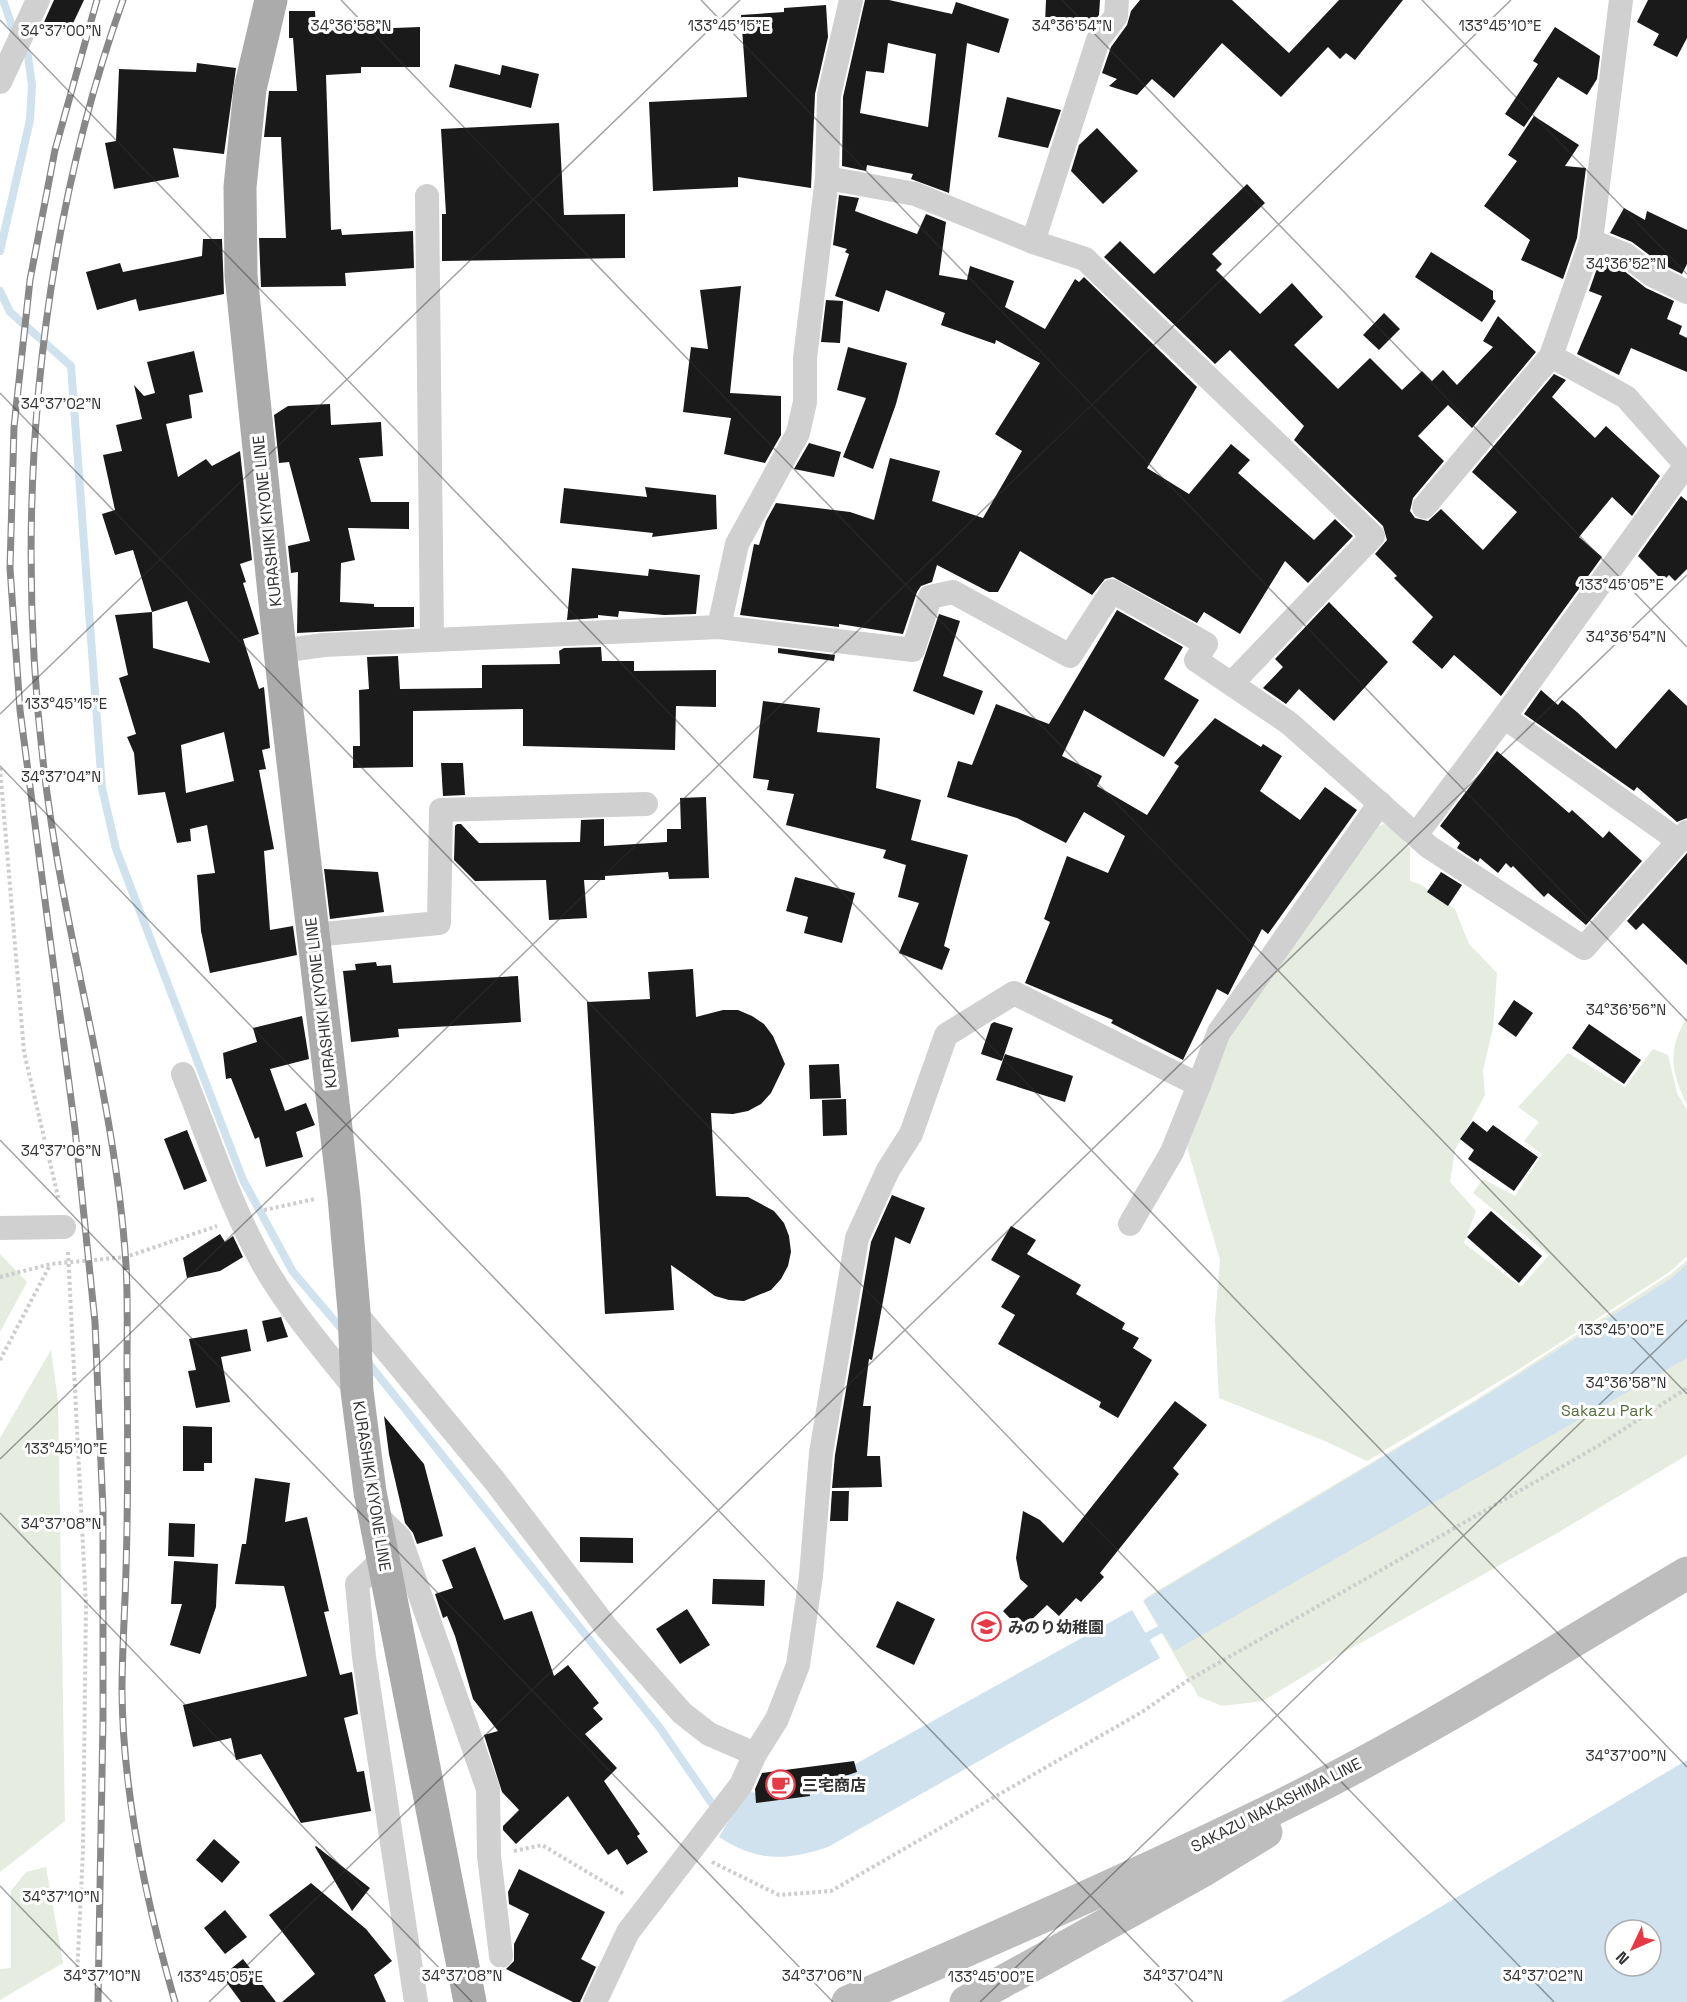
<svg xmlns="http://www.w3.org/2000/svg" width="1687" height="2002" font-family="'Space Grotesk','Noto Sans JP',sans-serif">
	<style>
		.green { fill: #e6ecdf }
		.water { fill: #cfe2ee; fill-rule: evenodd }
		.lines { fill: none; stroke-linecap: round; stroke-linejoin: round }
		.stream { stroke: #cfe2ee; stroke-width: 8 }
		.building { fill: #1a1a1a; fill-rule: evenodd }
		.path { stroke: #cdcdcd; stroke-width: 4; stroke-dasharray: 3 3; stroke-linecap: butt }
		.street { stroke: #d0d0d0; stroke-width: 24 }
		.secondary { stroke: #bdbdbd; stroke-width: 33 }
		.primary { stroke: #ababab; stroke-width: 33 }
		.rail-casing { stroke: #888; stroke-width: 7 }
		.rail { stroke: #fff; stroke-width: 4.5; stroke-dasharray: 14; stroke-linecap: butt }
		.ticks { fill: none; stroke: #333; stroke-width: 1.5; stroke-opacity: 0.45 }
		.labels { text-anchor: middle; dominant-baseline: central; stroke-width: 6; stroke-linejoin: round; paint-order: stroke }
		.street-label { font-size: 16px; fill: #333; stroke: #fff }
		.park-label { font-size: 16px; fill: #56703f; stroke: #fff }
		.poi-label { font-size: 16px; font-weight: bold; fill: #333; stroke: #fff; text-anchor: start }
		.ticks-label { font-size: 15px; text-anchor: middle; fill: #333; stroke: #fff; stroke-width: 6; stroke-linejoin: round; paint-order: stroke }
	</style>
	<rect width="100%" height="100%" fill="#fff"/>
	<g class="green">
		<path d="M1384 824 1398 834 1410 848V881L1420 884 1455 909 1469 944 1497 973 1493 1028 1483 1070 1485 1095 1455 1150 1450 1182 1476 1211 1464 1243 1521 1287 1549 1255 1473 1193 1483 1179 1515 1196 1542 1154 1524 1141 1539 1122 1518 1107 1568 1053 1625 1087 1653 1049 1668 1055 1677 1093 1687 1110V1256L1671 1271 1518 1370 1367 1461 1327 1442 1219 1398 1215 1320 1220 1260 1187 1147 1232 1032 1370 829Z"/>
		<path d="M1687 1017V1105C1671 1072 1667 1050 1687 1017Z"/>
		<path d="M0 1254 27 1282 0 1332Z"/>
		<path d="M1687 1260V1455L1559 1532 1330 1660 1263 1701 1222 1706 1198 1696 1143 1601 1147 1597 1471 1403 1671 1274Z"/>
		<path d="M51 1350 58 1401 65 1821 0 1872V1438Z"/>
		<path d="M46 1867 63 1963 0 2000V1969L11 1968V1891L26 1872Z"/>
	</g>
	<g class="water">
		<path d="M1687 1264V1358L1174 1651 1144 1601 1148 1598 1472 1404 1672 1278Z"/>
		<path d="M1132 1610 1160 1658 828 1847C786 1861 757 1862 719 1837L746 1791 771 1796 850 1767Z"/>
		<path d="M1687 1760V2002H1281ZM1615 1930H1651V1966H1615Z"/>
	</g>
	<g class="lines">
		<g class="stream">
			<path d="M0 251 30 120 32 85 28 56 14 32 3 0"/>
			<path d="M0 291 10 312 71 366 102 788 116 849 243 1180 293 1272 345 1333"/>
			<path d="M366 1360 660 1728 717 1811"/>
			<path d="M1139 1641 1170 1624"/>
		</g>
	</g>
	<g class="building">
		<path d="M54 0H84L68 34 44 22Z"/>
		<path d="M865 0H889L952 14 956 2 1009 19 999 53 967 43 949 193 911 179 913 174 867 165 866 171 842 166 843 97ZM888 43 936 54 928 127 860 113 866 71 884 73Z"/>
		<path d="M1046 0H1100L1099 15 1091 25 1045 23Z"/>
		<path d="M1140 0H1232L1289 53 1339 0H1403L1355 60 1346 53 1340 59 1328 47 1281 97 1222 43 1174 98 1152 79 1137 95 1109 86 1117 79 1102 73 1111 47 1127 25 1131 11Z"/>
		<path d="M1648 0H1687V38L1677 57 1653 45 1659 34 1637 22Z"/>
		<path d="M826 5 828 37 815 94 811 188 738 177V187L653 191 649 102 747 97 741 15 784 12V8Z"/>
		<path d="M289 11H315L316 31 420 27V67H361V73L326 75 331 230 341 229 342 235 413 231 414 268 345 273 346 286 261 287 259 238H286L281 137H264L269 91H297L293 38H289Z"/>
		<path d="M1555 27 1600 56 1597 79 1587 95 1558 77 1524 127 1505 114 1538 64 1533 61Z"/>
		<path d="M197 63 236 68 224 154 173 148 179 177 114 189 105 143 116 141 119 69 196 72Z"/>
		<path d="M455 64 500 75 502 65 539 74 531 108 449 87Z"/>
		<path d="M1007 97 1061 110 1048 148 998 137Z"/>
		<path d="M1534 116 1579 145 1565 166 1586 168 1577 238 1563 279 1521 260 1530 240 1484 206 1517 161 1508 155Z"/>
		<path d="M559 123 564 215 625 214V258L442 261V214H446L441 129Z"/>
		<path d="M1097 128 1138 171 1103 204 1071 171 1079 145Z"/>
		<path d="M1247 184 1265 203 1212 254 1222 264 1216 270 1260 314 1292 283 1323 317 1294 345 1338 389 1370 358 1402 390 1422 371 1432 381 1443 370 1457 385 1493 347 1483 341 1498 316 1536 352 1472 428 1448 405 1418 436 1444 461 1413 498 1410 511 1415 518 1428 521 1441 509 1483 550 1517 512 1472 472 1554 374 1566 380 1552 397 1595 438 1606 426 1660 476 1632 516 1612 497 1579 537 1602 557 1501 696 1454 655 1442 669 1412 642 1433 617 1394 578 1397 576 1375 554 1387 540 1383 526 1294 440 1304 426 1230 350 1215 364 1104 257 1120 241 1154 274Z"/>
		<path d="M839 195 859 198 855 211 917 234 926 214 946 222 939 275 967 280 970 266 1014 281 1005 307 1045 329 1075 279 1079 282 1084 277 1197 387 1147 468 1189 494 1231 444 1250 460 1238 473 1314 540 1335 519 1353 536 1308 583 1285 561 1240 634 1204 612 1197 623 1113 577 1105 579 1092 595 1020 551 998 592H989L937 565 932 582 921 586 917 592 903 634 839 624V627L740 615 754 544 759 545 766 521 776 503 850 512 874 520 890 458 940 471 932 501 983 518 1022 451 995 434 1040 363 996 340 995 344 941 325 945 313 886 290 879 312 835 296 849 254 845 252 847 249 833 245Z"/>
		<path d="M1624 208 1645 220 1647 211 1687 230V264L1682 274 1660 263 1632 242 1610 233Z"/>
		<path d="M203 239H222L224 294 139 311 136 299 97 310 86 272 120 263 123 272 202 256Z"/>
		<path d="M1431 252 1493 291V299L1496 301 1482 322 1415 277Z"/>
		<path d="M1600 260 1619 267 1646 288 1674 301 1667 319 1682 326 1679 334 1687 338V372L1631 348 1619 375 1577 354 1602 296 1589 291Z"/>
		<path d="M741 286 730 393 781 396V435L765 463 724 454 731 418 683 412 691 347 708 349 700 290Z"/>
		<path d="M826 300 843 301 840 343 821 342Z"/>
		<path d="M1384 313 1400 329 1379 350 1363 335Z"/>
		<path d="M848 347 907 363 896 404 873 469 843 457 866 398 837 390Z"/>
		<path d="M194 351 203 392 189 395 192 418 166 424 178 477 206 459 212 466 240 451 252 560 240 564 246 582 243 583 259 634 243 639 259 689 264 687 270 748 262 750 266 769 259 770 274 849 264 851 270 930 293 926 297 955 210 973 201 931 197 875 215 873 207 825 190 829 191 841 177 843 165 792 138 795 134 753 127 737 136 734 119 678 128 675 115 615 152 612 133 550 115 555 102 514 115 510 103 455 122 451 116 425 142 419 134 385 144 396 155 393 147 362ZM187 601 210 663 153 648 152 612ZM224 732 234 781 186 793 181 745Z"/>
		<path d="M330 404 331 425 381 422 383 456 359 458 371 502H409V529L348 528 355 560 341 563 340 602 374 604V607H414V627L297 633 298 572 291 573 288 546 310 541 289 462 279 463 274 415 288 406Z"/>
		<path d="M809 443 841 452 834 477 794 469Z"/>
		<path d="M645 487 716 495 717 529 652 537 653 533 560 523 564 488 647 497Z"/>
		<path d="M1681 496 1687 501V569L1675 581 1669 575 1663 581 1638 556Z"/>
		<path d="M572 568 648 576 649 569 700 575 696 614 664 615 619 611 618 617 598 615V618L567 620Z"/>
		<path d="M1329 602 1388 662 1334 721 1299 689 1286 704 1263 688 1283 667 1275 659Z"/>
		<path d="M1117 610 1183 647 1164 679 1199 700 1164 757 1084 710 1062 756 1102 776 1097 786 1147 815 1179 766 1174 763 1215 718 1261 747 1263 744 1282 756 1260 791 1300 820 1325 787 1357 810 1268 934 1262 929 1228 995 1217 989 1183 1060 1111 1023 1113 1020 1025 983 1050 922 1044 919 1067 856 1108 873 1125 836 1084 812 1066 843 1017 818 947 797 958 761 972 765 996 704 1049 724Z"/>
		<path d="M939 614 960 621 943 676 983 691 974 715 913 691Z"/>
		<path d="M601 647 602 661H634V671L716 670V707L676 706 675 750 523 746V709L413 711V767L353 768V746H360L359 690 369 689 367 657 398 656 400 689 482 688V665L560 664 559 651 564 648Z"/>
		<path d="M778 648 835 655 834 661 778 653Z"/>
		<path d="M1669 689 1687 706V818L1677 822 1637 787 1634 791 1524 714 1541 690 1558 705 1562 700 1577 712 1616 749Z"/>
		<path d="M763 701 820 708 817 732 880 738 876 788 921 800 911 840 968 855 944 946 950 949 942 970 899 953 919 903 898 897 906 865 883 858 886 850 786 825 794 794 767 790 769 780 753 778Z"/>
		<path d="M1497 751 1569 813 1572 810 1603 838 1609 831 1642 861 1586 925 1548 893 1544 897 1513 866 1511 868 1506 863 1498 873 1480 858 1478 862 1457 848 1460 843 1440 826Z"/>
		<path d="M441 763H463L465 795 443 796Z"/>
		<path d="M706 797 709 878 669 879 668 872 605 876V880H584L587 918 549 920 546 880 475 881 454 860 455 826 457 824H461L479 843 580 842 581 820 604 819V846L667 842V829H681L680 798Z"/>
		<path d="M1687 853V965L1643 923 1636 930 1627 921Z"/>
		<path d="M324 869 378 872 384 912 330 919Z"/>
		<path d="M1441 872 1462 885 1448 906 1427 892Z"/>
		<path d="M795 877 855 893 842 943 804 933 808 917 786 911Z"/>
		<path d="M376 962 377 966 391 965 393 983 518 976 521 1022 398 1029 399 1037 351 1042 343 971 356 970 355 964Z"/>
		<path d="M693 969 696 1017 723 1010H738L752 1016 764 1024 773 1036 785 1064 771 1093 761 1104 748 1111 733 1114 711 1113 716 1196 748 1197 774 1211 784 1223 789 1236 791 1252 788 1266 781 1279 771 1290 744 1301 729 1300 715 1296 671 1265 674 1310 605 1314 587 1002 650 999 648 972Z"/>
		<path d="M1514 1000 1533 1013 1516 1037 1498 1024Z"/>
		<path d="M302 1016 309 1059 270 1069 285 1111 306 1103 315 1125 296 1132 303 1157 266 1167 259 1137 255 1139 231 1078 226 1079 223 1053 257 1042 253 1028Z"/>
		<path d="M994 1022 1013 1028 1002 1061 981 1054 991 1024Z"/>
		<path d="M1589 1024 1641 1060 1624 1084 1572 1048Z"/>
		<path d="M1005 1054 1073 1076 1065 1102 996 1080Z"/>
		<path d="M839 1064 841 1098 810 1099 809 1065Z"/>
		<path d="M846 1099 847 1135 823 1136 822 1100Z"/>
		<path d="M1473 1121 1487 1132 1493 1125 1538 1157 1514 1191 1468 1159 1474 1150 1460 1139Z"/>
		<path d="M187 1130 207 1181 184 1190 164 1139Z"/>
		<path d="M892 1195 925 1208 910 1244 895 1237 872 1360 869 1359 863 1406H871L867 1456H880L882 1487 832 1488 835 1455 871 1242Z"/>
		<path d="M1491 1211 1542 1256 1519 1283 1467 1237Z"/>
		<path d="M1011 1226 1036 1240 1027 1254 1081 1285 1076 1294 1125 1323 1122 1329 1139 1338 1133 1348 1152 1360 1118 1418 1099 1407 1101 1402 998 1344 1015 1315 1001 1307 1020 1276 991 1260Z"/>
		<path d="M220 1234 225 1242 233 1236 243 1257 220 1271 187 1278 183 1258Z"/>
		<path d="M281 1317 288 1337 267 1342 262 1321Z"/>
		<path d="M247 1329 251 1351 221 1357 230 1402 196 1408 188 1371 196 1370 189 1339Z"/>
		<path d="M1175 1401 1207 1425 1173 1468 1179 1474 1100 1573 1104 1577 1081 1602 1076 1598 1059 1616 1047 1605 1021 1630 1003 1611 1028 1586 1020 1579 1016 1558 1023 1511 1040 1520 1063 1543Z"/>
		<path d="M384 1416 424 1464 443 1536 417 1544 413 1533 405 1523 389 1454Z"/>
		<path d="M183 1426 212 1427V1463H204V1471H183Z"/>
		<path d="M255 1478 290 1483 285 1522 307 1517 329 1611 324 1612 340 1675 352 1672 358 1714 344 1718 357 1772 364 1771 371 1811 301 1823 261 1754 236 1760 231 1738 193 1747 183 1705 307 1676 284 1586 235 1584 242 1544H246Z"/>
		<path d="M832 1491H849L848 1521H830Z"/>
		<path d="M169 1523 195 1524 194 1557 168 1556Z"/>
		<path d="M580 1537 633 1538V1563L580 1562Z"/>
		<path d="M475 1547 504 1620 532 1611 554 1676 568 1665 599 1703 593 1708 603 1719 585 1734 617 1768 604 1781 640 1834 637 1836 648 1852 627 1865 617 1849 608 1855 568 1796 516 1844 503 1830V1826L519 1810 502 1792 484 1735 498 1731 473 1699 455 1636 447 1616 443 1618 435 1594 453 1588 442 1560Z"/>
		<path d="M174 1561 218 1564 216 1607 200 1654 170 1645 182 1604H171Z"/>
		<path d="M713 1579 765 1580 764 1606 712 1604Z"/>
		<path d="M897 1601 935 1619 914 1665 876 1647Z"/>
		<path d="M687 1609 710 1645 680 1664 656 1629Z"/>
		<path d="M854 1761 857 1772 809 1788 810 1796 756 1803 755 1789 762 1773Z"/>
		<path d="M214 1839 240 1862 222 1883 196 1860Z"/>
		<path d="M316 1846 370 1888 352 1911 315 1847Z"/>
		<path d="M519 1869 605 1912 581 1959 596 1967 580 2002H573L506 1969 514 1961V1944L529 1914 509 1904 508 1892Z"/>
		<path d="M311 1883 366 1929 392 1961 374 1975 386 2002H282L315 1974 269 1915Z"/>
		<path d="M225 1910 247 1937 225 1954 204 1928Z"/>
		<path d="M243 1959 276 2002H241L222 1976Z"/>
	</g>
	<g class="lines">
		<g class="path">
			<path d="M0 768 24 1052 59 1201"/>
			<path d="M264 1210 315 1199"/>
			<path d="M68 1252 86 1605 83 1850 77 1977"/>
			<path d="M0 1277 51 1264 126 1257 217 1226"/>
			<path d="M0 1360 50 1265"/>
			<path d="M514 1851 542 1845 624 1894"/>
			<path d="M712 1862 779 1895 831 1891 1142 1712 1187 1681 1598 1446 1687 1388"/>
		</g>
		<g class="street">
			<path d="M0 82 38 0"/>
			<path d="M827 178 915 194 1033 242 1085 259 1373 536 1232 683"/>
			<path d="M427 196 432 640"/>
			<path d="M1591 241 1626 255 1652 275 1687 292"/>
			<path d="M1033 242 1098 40 1116 16 1117 0"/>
			<path d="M1551 356 1626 397 1687 466"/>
			<path d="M1424 507 1551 356 1591 241 1621 0"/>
			<path d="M719 627 737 544 798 433 805 402V358L827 178 829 95 851 0"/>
			<path d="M280 651 324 645 719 627 913 650 930 597 953 592 1070 656 1112 591 1206 644 1196 660 1289 723 1429 847 1584 948 1687 832"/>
			<path d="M1504 717 1679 841"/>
			<path d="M1416 835 1504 717 1686 465"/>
			<path d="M313 935 439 923 441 810 646 804"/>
			<path d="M183 1074C209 1138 231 1209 266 1269 292 1313 325 1351 357 1391"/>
			<path d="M1130 1224 1172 1152 1199 1085"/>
			<path d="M0 1228 64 1227"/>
			<path d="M354 1311 494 1480 607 1628 682 1713 709 1734 755 1754"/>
			<path d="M374 1513 400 1538 488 1789 489 1856 501 1956"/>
			<path d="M383 1559 357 1584 364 1657 416 2002"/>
			<path d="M595 2002 628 1932 741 1785 755 1754 777 1719 798 1665 811 1576 821 1453 857 1238 888 1170 911 1134 946 1035 1014 993 1199 1085 1219 1032 1380 803"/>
		</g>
		<g class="secondary">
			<path d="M848 2002C994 1939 1141 1874 1284 1804 1423 1735 1554 1652 1687 1573"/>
			<path d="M966 2002 1204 1870 1266 1832"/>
		</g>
		<path class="primary" d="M271 0 250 89 240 187 241 275 280 651 344 1197 354 1311 357 1391 370 1492 470 2002"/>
		<defs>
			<g id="rail">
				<path d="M97 0 55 150 30 280 14 427 10 568 20 710 75 1129 95 1322 103 1510V1719L98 2002"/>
				<path d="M123 0C34 249 12 531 47 793 68 951 116 1106 126 1265 128 1298 127 1333 127 1366 128 1434 128 1502 126 1570 125 1610 122 1651 122 1692 123 1796 146 1902 175 2002"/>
			</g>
		</defs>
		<use href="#rail" class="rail-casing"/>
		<use href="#rail" class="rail"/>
	</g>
	<path class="ticks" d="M341 0 1687 1394M701 0 1687 1021M1062 0 1687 647M1422 0 1687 274M0 20 1687 1767M0 393 1554 2002M0 714 740 0M0 766 1193 2002M0 1140 833 2002M0 1459 1511 0M0 1513 472 2002M0 1886 112 2002M209 2002 1687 575M980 2002 1687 1320"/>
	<defs>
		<symbol id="school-ring" viewBox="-11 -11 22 22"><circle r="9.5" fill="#fff" stroke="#e63946" stroke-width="1.5"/><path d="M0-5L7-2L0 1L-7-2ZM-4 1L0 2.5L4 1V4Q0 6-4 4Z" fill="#e63946"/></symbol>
		<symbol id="cafe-ring" viewBox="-11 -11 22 22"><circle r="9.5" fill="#fff" stroke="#e63946" stroke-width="1.5"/><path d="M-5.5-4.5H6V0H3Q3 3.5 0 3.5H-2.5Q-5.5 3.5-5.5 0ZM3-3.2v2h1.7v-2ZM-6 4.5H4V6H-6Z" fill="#e63946"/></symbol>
	</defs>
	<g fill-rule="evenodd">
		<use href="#school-ring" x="970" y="1610" width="33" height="33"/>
		<use href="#cafe-ring" x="764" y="1768" width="33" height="33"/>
	</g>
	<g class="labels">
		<g class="street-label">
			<text transform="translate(267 521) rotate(-96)">KURASHIKI KIYONE LINE</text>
			<text transform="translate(321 1003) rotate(-97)">KURASHIKI KIYONE LINE</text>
			<text transform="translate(372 1486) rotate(81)">KURASHIKI KIYONE LINE</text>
			<text transform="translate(1276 1805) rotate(-27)">SAKAZU NAKASHIMA LINE</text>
		</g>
		<g class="park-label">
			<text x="1607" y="1410">Sakazu Park</text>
		</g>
		<g class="poi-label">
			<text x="1008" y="1627">みのり幼稚園</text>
			<text x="802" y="1785">三宅商店</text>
		</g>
	</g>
	<g class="ticks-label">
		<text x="729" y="31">133°45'15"E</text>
		<text x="1500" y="31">133°45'10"E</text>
		<text x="351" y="31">34°36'58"N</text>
		<text x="1072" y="31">34°36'54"N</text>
		<text x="61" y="36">34°37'00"N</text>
		<text x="1626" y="269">34°36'52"N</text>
		<text x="61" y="409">34°37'02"N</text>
		<text x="1621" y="590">133°45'05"E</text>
		<text x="1626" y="642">34°36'54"N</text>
		<text x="66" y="709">133°45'15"E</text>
		<text x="61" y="782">34°37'04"N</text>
		<text x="1626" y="1015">34°36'56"N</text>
		<text x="61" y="1156">34°37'06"N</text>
		<text x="1621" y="1335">133°45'00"E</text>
		<text x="1626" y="1388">34°36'58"N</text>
		<text x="66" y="1454">133°45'10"E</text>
		<text x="61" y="1529">34°37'08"N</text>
		<text x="1626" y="1761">34°37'00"N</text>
		<text x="61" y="1902">34°37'10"N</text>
		<text x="102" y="1981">34°37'10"N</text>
		<text x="462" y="1981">34°37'08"N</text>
		<text x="822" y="1981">34°37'06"N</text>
		<text x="1183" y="1981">34°37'04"N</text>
		<text x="1543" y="1981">34°37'02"N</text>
		<text x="220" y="1982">133°45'05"E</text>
		<text x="991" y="1982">133°45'00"E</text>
	</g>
	<g transform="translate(1633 1948) rotate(226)"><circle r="28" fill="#ffffff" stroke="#adadad" stroke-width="1.5"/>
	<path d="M0-4.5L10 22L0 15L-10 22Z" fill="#e63946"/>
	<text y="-9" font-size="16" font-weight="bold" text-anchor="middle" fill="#333333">N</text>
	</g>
</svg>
